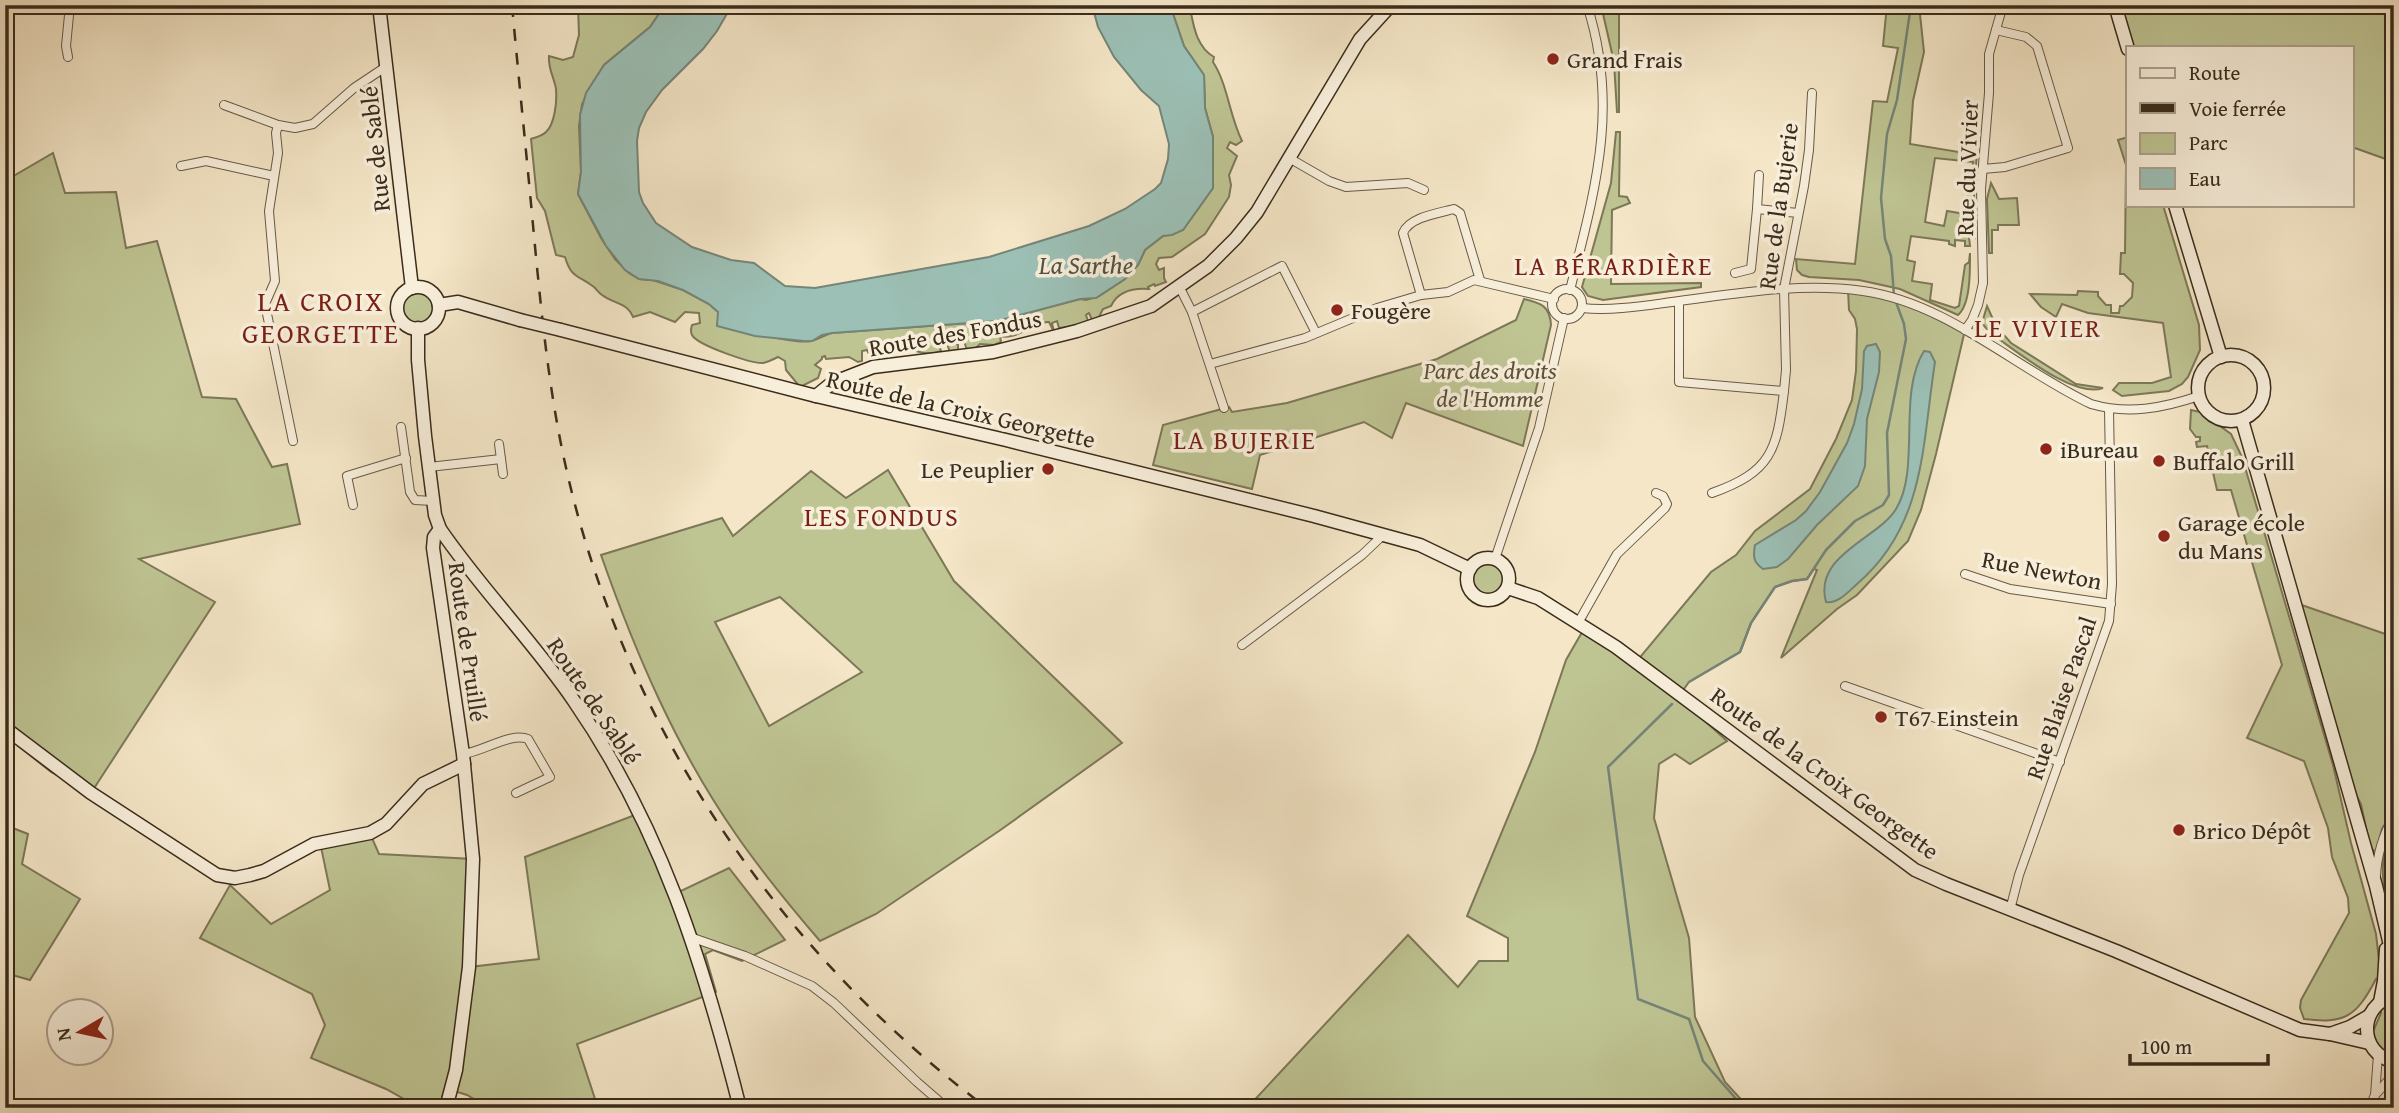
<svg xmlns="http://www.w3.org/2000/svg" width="2399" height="1113" font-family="'Gentium Book Plus',serif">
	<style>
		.green { fill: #bfc493; stroke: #7c7858; stroke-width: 2; fill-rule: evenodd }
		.water { fill: #9cc0b6; stroke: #758578; stroke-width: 2 }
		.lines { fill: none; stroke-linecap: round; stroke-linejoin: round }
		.stream { stroke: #758578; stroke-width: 2.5 }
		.street-casing { stroke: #685a47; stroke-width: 10 }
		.secondary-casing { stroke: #3a2c1c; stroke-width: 15 }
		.street { stroke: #f8efdb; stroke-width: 8 }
		.secondary { stroke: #f8efdb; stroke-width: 12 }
		.rail { stroke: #3a2c1c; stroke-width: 2.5; stroke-dasharray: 12 12; stroke-linecap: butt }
		.secondary-bridge-casing { stroke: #3a2c1c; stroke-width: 15; stroke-linecap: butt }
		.secondary-bridge { stroke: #f8efdb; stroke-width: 12 }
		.poi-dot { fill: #8f2418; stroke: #f8efdb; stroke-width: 2.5 }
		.labels { text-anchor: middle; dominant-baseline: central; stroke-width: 7; stroke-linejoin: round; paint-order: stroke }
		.poi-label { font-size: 24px; fill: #3a2c1c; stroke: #f8efdb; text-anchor: start }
		.street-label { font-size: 24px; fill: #3a2c1c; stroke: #f8efdb }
		.park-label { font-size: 24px; font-style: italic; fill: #5b523a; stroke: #f8efdb }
		.water-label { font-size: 26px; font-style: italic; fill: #525142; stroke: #f8efdb }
		.neighbourhood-label { font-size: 26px; letter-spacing: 2px; fill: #7a1f14; stroke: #f8efdb }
		.quarter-label { font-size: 28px; letter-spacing: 2px; fill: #7a1f14; stroke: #f8efdb }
	</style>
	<rect width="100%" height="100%" fill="#f4e6c7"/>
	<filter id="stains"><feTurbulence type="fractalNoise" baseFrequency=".00286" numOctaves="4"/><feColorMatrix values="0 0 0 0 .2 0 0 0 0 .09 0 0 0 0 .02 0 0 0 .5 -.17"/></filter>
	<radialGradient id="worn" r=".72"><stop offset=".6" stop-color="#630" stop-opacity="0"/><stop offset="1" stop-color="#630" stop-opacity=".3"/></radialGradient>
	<g class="green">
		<path d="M566 5H665L650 27 604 65 582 104 579 126 581 172 578 194 601 238 615 259 629 273 639 279 653 280 683 290 709 304 718 312 720 316 717 324C736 328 795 345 811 341 819 339 824 335 832 333L997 321 1080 299 1086 300 1099 296 1125 279 1138 265 1145 250 1163 236 1183 230 1213 188V137L1205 108 1204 75 1184 46 1170 5H1197L1191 13C1194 29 1198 48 1214 57L1213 62C1228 85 1229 115 1242 141L1236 145 1230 142 1227 148 1237 156 1229 175 1231 185 1229 197 1205 234 1172 257 1159 258 1156 264 1159 270 1164 268V278L1166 282 1155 286 1154 284 1148 287 1149 289C1134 288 1118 291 1111 306L1103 309 1099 317 1092 320 1089 313 1086 315 1088 321 1081 325 1059 328 1057 321 1052 323 1054 332 1049 322C1033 321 1018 341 1000 336L1001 342 994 345 980 344 975 349 967 350 963 338 960 335 953 337 955 344 958 343V352L950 353 947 343 939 345 941 351C927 358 911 348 896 346L886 351 875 347 869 354 867 350 862 351V361L858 362 849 357 826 359 825 356 822 357V359L815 365 821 369 818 378 800 387 786 370 785 361 778 357C774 359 768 362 763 363 752 364 697 345 692 335 690 331 691 329 692 325L700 323 699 313 685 312 675 322 650 312 633 317C627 302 614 304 602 295 599 293 597 290 594 287 578 275 571 278 565 257L556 255 545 211 537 198 531 139C537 137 542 136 546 132 555 124 557 101 556 89 554 77 548 69 549 56L563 60 573 57 579 35 578 6Z"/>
		<path d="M1601 5H1619V112H1617L1614 62Z"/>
		<path d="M1887 5H1919L1924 52 1913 101 1910 144 1977 155 1975 175H1972L1973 162 1935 158 1925 222 1944 226 1947 211 1965 214 1969 190H1974L1975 238 1969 237 1970 246H1965V241L1955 240V246L1949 244V241L1911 236 1907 260 1915 262 1912 281 1932 284 1930 300 1955 308 1959 306 1965 265 1969 262 1970 253C1970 269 1971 304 1958 315L1900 289 1859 280 1809 277 1802 275 1797 270 1796 259 1855 264 1873 101 1887 102 1898 48 1883 46Z"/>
		<path d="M2115 5H2394V162L2352 147V47H2128Z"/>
		<path d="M1616 132H1620L1619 196 1627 197 1630 203 1612 210 1611 284 1701 283V287L1603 300 1588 296 1582 287 1611 183Z"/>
		<path d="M2128 137V205H2163L2199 325 2200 350 2188 377 2182 384 2169 391 2122 396 2113 390 2119 383H2152L2171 377 2163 323 2088 313 2062 304 2056 317 2041 307 2030 294 2077 295 2078 291 2098 292V296L2106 305H2111V313H2119L2120 306H2123L2132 297 2133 283 2124 274H2120L2121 253H2125L2126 165 2118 140Z"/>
		<path d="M53 153 65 193 116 192 126 248 157 241 202 397 236 399 272 467 287 464 300 524 139 559 215 602 91 793 51 772 5 735V181Z"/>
		<path d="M1991 183 1999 199 2017 198 2019 225H1998V230H1992V253H1989L1987 199Z"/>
		<circle cx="418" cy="307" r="17"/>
		<path d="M1848 290 1886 296 1965 330 1936 454 1921 510 1908 541 1857 595 1837 609 1781 658 1817 570 1814 569 1807 579 1792 581 1775 587 1751 623 1740 652 1689 682 1681 693 1695 712 1727 741 1690 764 1675 754 1659 764 1654 818 1689 938 1695 1017 1725 1082 1749 1108H1247L1408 935 1458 987 1479 961H1508V938L1467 916 1535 752 1566 660 1585 627 1637 661 1711 572 1736 555 1755 531 1810 489 1836 439 1852 400 1856 371 1857 329 1855 319 1849 310Z"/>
		<path d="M1524 299C1541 303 1550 306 1551 325L1523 446 1406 403 1392 438 1364 422 1260 455 1252 489 1153 465 1163 425 1229 407 1232 412 1287 403 1437 359 1516 320Z"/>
		<path d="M1987 306 1996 326 2011 343 2076 384 2103 388C2073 399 2016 350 1990 333L1982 323Z"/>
		<path d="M2191 410 2200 412 2231 434 2242 457 2333 765 2351 843 2376 934 2381 978 2376 979C2356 1017 2345 1024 2304 1019L2300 1008 2301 1000 2349 913 2348 898 2332 857 2328 828 2304 761 2247 738 2282 665 2231 490H2217L2207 446 2197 447 2196 442 2200 441V437H2196L2190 429Z"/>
		<path d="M888 470 954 581 1122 743 999 831 876 914 820 941C790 906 761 871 735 833 676 748 635 652 601 555L722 518 733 536 811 471 846 498ZM780 597 862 672 769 726 715 622Z"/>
		<circle cx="1488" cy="580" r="16"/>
		<path d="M2293 602 2394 637V810L2382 829 2376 853 2370 847 2361 804 2341 767Z"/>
		<path d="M640 813 679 892 729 868 785 940 742 961 713 950 705 954 716 992 577 1044 598 1108H489L467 1095 445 1088 439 1108H420L386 1089 311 1058 325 1025 312 994 200 938 230 885 271 924 330 890 321 847 372 838 379 854 473 859 469 967 539 959 525 857Z"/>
		<path d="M5 825 28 834 22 864 80 899 30 980 5 973Z"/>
		<path d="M2394 825V941C2388 901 2372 863 2394 825Z"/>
		<path d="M2394 1002V1056L2380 1049 2372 1034 2381 1013V1008Z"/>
	</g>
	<g class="water">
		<path d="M665 5H732L717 31 703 49 662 90 646 112 639 128 637 141 639 192 643 203 656 223 692 247 731 260 754 263 785 286 815 288 989 257 1089 226 1125 209 1155 189 1161 183 1168 159 1169 144 1159 106 1141 90 1114 57 1098 27 1092 5H1170L1184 46 1204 75 1205 108 1213 137V188L1183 230 1172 235 1163 236 1145 250 1138 265 1125 279 1096 298 1080 299 997 321 832 333 822 335 812 341H804L755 336 717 326 718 312 709 304 683 290 658 281 639 279 625 270 606 246 578 194 581 172 580 115 586 93 604 65 650 27Z"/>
		<path d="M1876 344 1880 352 1879 372 1867 419 1865 466 1858 486 1817 525 1788 559 1777 567 1763 569C1753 562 1753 556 1755 545L1796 520 1806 511 1820 492 1847 443 1854 424 1862 389 1864 351 1867 346Z"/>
		<path d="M1924 351 1930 352 1935 362C1922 444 1926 525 1857 584 1848 592 1838 604 1826 602 1813 555 1878 539 1896 509 1921 469 1897 394 1924 351Z"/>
	</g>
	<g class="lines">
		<g class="stream">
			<path d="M1894 296 1891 256 1885 239 1881 198 1887 134 1897 100 1911 5"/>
			<path d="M1689 682 1740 652 1751 623 1775 587 1792 581 1807 579 1826 550 1855 521 1883 505 1889 495 1887 433 1906 339 1904 324 1896 302"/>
			<path d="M1672 704 1608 767 1638 999 1689 1019 1703 1061 1744 1108"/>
		</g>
		<defs>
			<g id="street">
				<path d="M68 57 66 46 70 5"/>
				<path d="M224 105 278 125 295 128 313 124 354 88 387 66"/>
				<path d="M278 125 276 133 278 153 269 211 275 281 265 304 293 441"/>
				<path d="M1289 158 1329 181 1346 187 1408 183 1424 190"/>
				<path d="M181 166 206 161 274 176"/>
				<path d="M1983 169 2005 167 2068 148 2037 46 2026 37 1996 30"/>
				<path d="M1757 209 1759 175"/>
				<path d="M1735 273 1751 269 1757 209 1798 213"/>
				<path d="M1179 286 1192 312 1224 408"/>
				<circle cx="1567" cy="304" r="15"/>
				<path d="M1570 290C1595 190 1620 107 1587 5"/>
				<path d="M1421 295 1403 233C1409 217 1439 213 1454 209L1460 213 1480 280"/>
				<path d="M1679 302V382L1784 391 1786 370 1784 289 1804 186 1809 150 1812 93"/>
				<path d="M1582 308C1612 311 1642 306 1672 302 1735 294 1799 282 1863 291 1948 303 2015 368 2091 404 2128 415 2163 408 2199 396"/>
				<path d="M1192 312 1282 266 1316 333"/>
				<path d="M1965 330 1972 320 1978 305 1983 283 1981 189 1989 93V54L2003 5"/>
				<path d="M1210 364 1305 338 1377 308 1421 295 1448 292 1474 280 1554 299"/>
				<path d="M401 427 410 492 415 500 433 501"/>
				<path d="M499 444 503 474"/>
				<path d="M429 467 501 459"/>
				<path d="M1712 493C1771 472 1777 451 1784 391"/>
				<path d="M353 505 347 476 406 458"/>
				<path d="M1495 559 1539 428 1564 318"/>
				<path d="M1965 574 2010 589 2111 604"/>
				<path d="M1578 623 1617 554 1665 508 1667 504 1663 496 1656 493"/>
				<path d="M1242 645 1362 555 1383 535"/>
				<path d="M1845 686 2060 762"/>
				<path d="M463 754C482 752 511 732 528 739L550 777 516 793"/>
				<path d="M2376 876C2377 854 2383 835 2394 816"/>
				<path d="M2010 910 2019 875 2109 621 2112 584 2109 409"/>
				<path d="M693 938 745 956 812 986 834 1003 917 1082 947 1108"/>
				<path d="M2375 1095 2394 1074"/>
				<path d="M2369 1108 2375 1095 2378 1055"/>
			</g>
			<g id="secondary">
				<path d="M379 5 412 288"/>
				<path d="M2115 5 2128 49"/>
				<path d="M2175 205 2221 357"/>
				<circle cx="418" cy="308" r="21"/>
				<path d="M439 305 458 302 520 320"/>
				<path d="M418 328V360L425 436 435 515 440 529C481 589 533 641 574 701 661 827 703 962 740 1108"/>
				<path d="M561 330 816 396 1006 440 1314 516 1420 545 1470 569"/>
				<circle cx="2231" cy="388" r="33"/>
				<path d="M816 396 832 383 873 367 993 352 1077 331 1151 306 1208 266 1236 238 1257 212 1360 39 1391 5"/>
				<path d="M2242 420 2376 886 2394 962"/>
				<path d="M440 529 434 537 433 548 463 754 473 859 469 967 456 1070 446 1108"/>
				<circle cx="1488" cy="579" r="21"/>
				<path d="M1508 588 1538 598 1616 647 1915 870 1946 884 2116 951 2300 1030 2330 1034 2369 1043"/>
				<path d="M5 728 91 793 217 875 235 878 250 875 264 871 314 844 370 833 386 824 423 784 464 764"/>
				<path d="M2394 996C2358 1005 2358 1053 2394 1062"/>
				<path d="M2380 1002 2384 981 2386 949"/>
				<path d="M2330 1034 2350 1027 2369 1016"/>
			</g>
		</defs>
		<use href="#street" class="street-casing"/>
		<use href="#secondary" class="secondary-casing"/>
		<use href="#street" class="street"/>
		<use href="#secondary" class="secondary"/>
		<path class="rail" d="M512 5C519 82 527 159 534 236 541 309 548 382 563 454 618 716 773 948 987 1108"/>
		<defs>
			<path id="secondary-bridge" d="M520 320 561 330"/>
		</defs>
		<use href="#secondary-bridge" class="secondary-bridge-casing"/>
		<use href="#secondary-bridge" class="secondary-bridge"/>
	</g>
	<g class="poi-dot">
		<circle cx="1553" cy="59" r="7"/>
		<circle cx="1337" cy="310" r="7"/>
		<circle cx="2046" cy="449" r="7"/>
		<circle cx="2159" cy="461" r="7"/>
		<circle cx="1048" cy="469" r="7"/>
		<circle cx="2164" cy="536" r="7"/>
		<circle cx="1881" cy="717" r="7"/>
		<circle cx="2179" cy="830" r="7"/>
	</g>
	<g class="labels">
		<g class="poi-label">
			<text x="1567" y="59">Grand Frais</text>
			<text x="1351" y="310">Fougère</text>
			<text x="2060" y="449">iBureau</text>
			<text x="2173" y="461">Buffalo Grill</text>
			<text x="1034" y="469" text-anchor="end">Le Peuplier</text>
			<text x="2178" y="522">Garage école<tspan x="2178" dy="28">du Mans</tspan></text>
			<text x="1895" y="717">T67 Einstein</text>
			<text x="2193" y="830">Brico Dépôt</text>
		</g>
		<g class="street-label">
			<text transform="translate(375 149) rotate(-96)">Rue de Sablé</text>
			<text transform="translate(1967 168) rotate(-88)">Rue du Vivier</text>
			<text transform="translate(1778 206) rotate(-82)">Rue de la Bujerie</text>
			<text transform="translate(955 333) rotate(-10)">Route des Fondus</text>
			<text transform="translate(961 409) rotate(13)">Route de la Croix Georgette</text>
			<text transform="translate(2042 570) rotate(11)">Rue Newton</text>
			<text transform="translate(468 642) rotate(82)">Route de Pruillé</text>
			<text transform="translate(2061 698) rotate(-71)">Rue Blaise Pascal</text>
			<text transform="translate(594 701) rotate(56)">Route de Sablé</text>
			<text transform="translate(1825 773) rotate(36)">Route de la Croix Georgette</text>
		</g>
		<g class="park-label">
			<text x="1490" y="370">Parc des droits<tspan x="1490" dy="28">de l'Homme</tspan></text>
		</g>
		<g class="water-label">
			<text x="1086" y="264">La Sarthe</text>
		</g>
		<g class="neighbourhood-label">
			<text x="1614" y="265">LA BÉRARDIÈRE</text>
			<text x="2038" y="327">LE VIVIER</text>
			<text x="1245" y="439">LA BUJERIE</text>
			<text x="882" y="516">LES FONDUS</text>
		</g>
		<g class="quarter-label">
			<text x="321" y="300">LA CROIX<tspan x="321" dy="32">GEORGETTE</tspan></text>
		</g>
	</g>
	<rect width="2399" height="1113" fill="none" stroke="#f4e6c7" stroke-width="28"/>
	<rect x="7" y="7" width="2385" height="1099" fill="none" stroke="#3a2c1c" stroke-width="3.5"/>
	<rect x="14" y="14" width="2371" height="1085" fill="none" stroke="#3a2c1c" stroke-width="2"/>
	<rect x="2126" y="46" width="228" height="161" fill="#f8efdb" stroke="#aca18f" stroke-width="2"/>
	<rect x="2140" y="68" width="35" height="10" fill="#f8efdb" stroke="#aca18f" stroke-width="2"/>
	<text x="2189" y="80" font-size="21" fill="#3a2c1c">Route</text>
	<rect x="2140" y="103" width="35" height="10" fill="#3a2c1c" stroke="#aca18f" stroke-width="2"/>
	<text x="2189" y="116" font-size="21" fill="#3a2c1c">Voie ferrée</text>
	<rect x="2140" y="133" width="35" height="21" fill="#bfc493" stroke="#aca18f" stroke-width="2"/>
	<text x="2189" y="150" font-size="21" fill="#3a2c1c">Parc</text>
	<rect x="2140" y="168" width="35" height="21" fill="#9cc0b6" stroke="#aca18f" stroke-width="2"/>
	<text x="2189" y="186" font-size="21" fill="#3a2c1c">Eau</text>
	<g transform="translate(80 1032) rotate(261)"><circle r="33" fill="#f8efdb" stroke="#aca18f" stroke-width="2"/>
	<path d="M0-5L12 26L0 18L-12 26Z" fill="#8f2418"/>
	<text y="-10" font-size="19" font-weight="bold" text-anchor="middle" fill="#3a2c1c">N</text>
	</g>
	<path d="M2130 1054v10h138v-10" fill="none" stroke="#3a2c1c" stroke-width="3.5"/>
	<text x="2140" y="1054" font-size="21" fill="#3a2c1c" stroke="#f8efdb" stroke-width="5" paint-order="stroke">100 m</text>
	<rect width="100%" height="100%" filter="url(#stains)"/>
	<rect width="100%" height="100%" fill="url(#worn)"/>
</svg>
